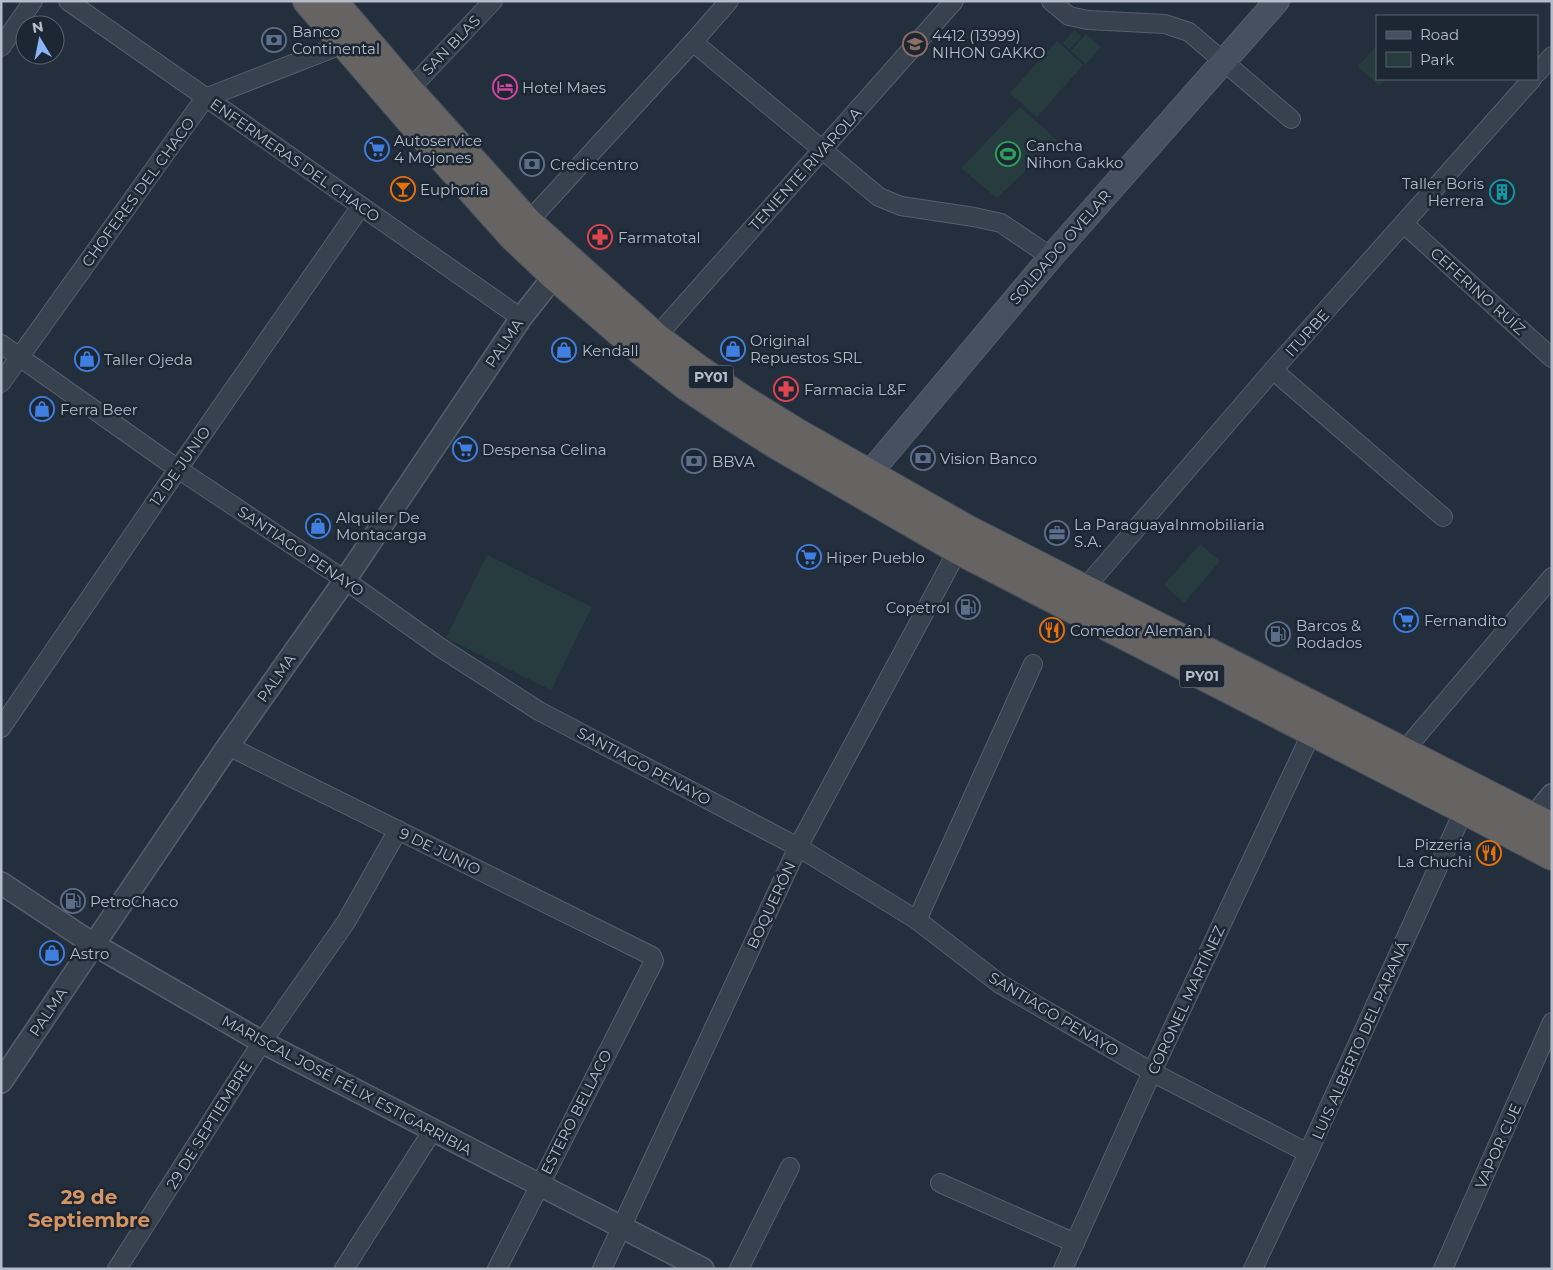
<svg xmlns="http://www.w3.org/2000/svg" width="1553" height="1270" font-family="Montserrat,sans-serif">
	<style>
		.green { fill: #263c3f }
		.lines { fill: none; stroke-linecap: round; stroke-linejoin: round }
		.minor-casing { stroke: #565f6c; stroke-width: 20 }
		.tertiary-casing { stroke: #565f6c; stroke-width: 24 }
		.secondary-casing { stroke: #565f6c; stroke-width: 26 }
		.trunk-casing { stroke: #434c59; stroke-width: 30 }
		.minor { stroke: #38414e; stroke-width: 18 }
		.tertiary { stroke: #38414e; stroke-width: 21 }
		.secondary { stroke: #465061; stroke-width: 24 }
		.trunk { stroke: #656462; stroke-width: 28 }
		.labels { text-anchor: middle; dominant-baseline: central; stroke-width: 5; stroke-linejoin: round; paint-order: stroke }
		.shield { fill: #1d2633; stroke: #878f9c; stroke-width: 1 }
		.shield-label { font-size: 14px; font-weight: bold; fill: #b4bcc9 }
		.poi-label { font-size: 15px; fill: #b4bcc9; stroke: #1d2633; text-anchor: start }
		.street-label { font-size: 15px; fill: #b4bcc9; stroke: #1d2633 }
		.district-label { font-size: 20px; font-weight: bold; fill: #d59563; stroke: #1d2633 }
	</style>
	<rect width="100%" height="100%" fill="#242f3e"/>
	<g class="green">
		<path d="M1074 30 1081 37 1069 49 1063 43Z"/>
		<path d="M1086 34 1101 47 1086 64 1071 51Z"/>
		<path d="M1057 41 1083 65 1037 117 1010 93Z"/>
		<path d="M1377 46V79H1386L1379 86 1358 66Z"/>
		<path d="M1020 107 1057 140 997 198 961 168Z"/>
		<path d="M1200 544 1220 561 1184 603 1164 585Z"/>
		<path d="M487 555 592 607 551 690 446 638Z"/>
	</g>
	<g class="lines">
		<defs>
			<g id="minor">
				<path d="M68 1 521 318"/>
				<path d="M1051 1 1069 16 1088 20 1165 24 1189 32 1291 119"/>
				<path d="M693 42 879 197 901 206 974 217 1001 223 1051 257"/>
				<path d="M1 47 33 1"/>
				<path d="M1537 73 1552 56"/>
				<path d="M409 90 493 1"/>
				<path d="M528 222 693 42 729 1"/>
				<path d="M1404 224 1552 358"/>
				<path d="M656 337 954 1"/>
				<path d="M1 344 178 469 345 580 441 648 539 711 798 847 917 920 1000 984 1152 1072 1308 1153"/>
				<path d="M1273 370 1443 517"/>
				<path d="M1 383 205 98 344 44"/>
				<path d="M1084 589 1273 370 1532 79"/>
				<path d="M1 728 178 469 361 206"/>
				<path d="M228 746 652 956 654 961 497 1269"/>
				<path d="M1403 752 1552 577"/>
				<path d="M917 920 1033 664"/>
				<path d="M940 1183 1075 1243"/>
				<path d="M117 1269 262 1042 346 922 398 830"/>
				<path d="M344 1269 433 1130"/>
				<path d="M602 1269 798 847 958 550"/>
				<path d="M739 1269 790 1167"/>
				<path d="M1063 1269 1152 1072 1312 732"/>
				<path d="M1253 1269 1308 1153 1464 810"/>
				<path d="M1443 1269 1552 1022"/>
			</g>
			<g id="tertiary">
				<path d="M1534 817 1552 795"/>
				<path d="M1 883 93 944 262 1042 703 1269"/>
				<path d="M1 1082 228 746 345 580 521 318 554 276"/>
			</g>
			<path id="secondary" d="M869 474 1051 257 1277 1"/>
			<g id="trunk">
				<path d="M307 1 437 152 512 236 554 276 641 351 686 386 729 415 780 447 958 550 1464 810 1552 856"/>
				<path d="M333 1 409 90 528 222 656 337 697 368 738 396 796 432 967 529 1552 827"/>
			</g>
		</defs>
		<use href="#minor" class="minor-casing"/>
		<use href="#tertiary" class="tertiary-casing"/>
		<use href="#secondary" class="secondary-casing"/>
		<use href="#trunk" class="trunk-casing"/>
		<use href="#minor" class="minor"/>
		<use href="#tertiary" class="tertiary"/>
		<use href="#secondary" class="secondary"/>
		<use href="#trunk" class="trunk"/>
	</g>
	<defs>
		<symbol id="bank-ring" viewBox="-11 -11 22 22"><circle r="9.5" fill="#1d2633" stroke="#5c6f8a" stroke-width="1.5"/><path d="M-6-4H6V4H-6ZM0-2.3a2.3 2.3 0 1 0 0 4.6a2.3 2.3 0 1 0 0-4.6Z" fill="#5c6f8a"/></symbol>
		<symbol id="school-ring" viewBox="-11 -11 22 22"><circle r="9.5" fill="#1d2633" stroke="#8d6e63" stroke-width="1.5"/><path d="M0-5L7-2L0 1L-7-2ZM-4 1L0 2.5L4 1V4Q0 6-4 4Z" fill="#8d6e63"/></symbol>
		<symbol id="hotel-ring" viewBox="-11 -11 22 22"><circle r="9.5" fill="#1d2633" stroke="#d1479c" stroke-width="1.5"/><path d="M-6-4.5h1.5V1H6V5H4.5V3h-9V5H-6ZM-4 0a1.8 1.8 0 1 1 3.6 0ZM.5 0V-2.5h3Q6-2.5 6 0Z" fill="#d1479c"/></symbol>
		<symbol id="supermarket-ring" viewBox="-11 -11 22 22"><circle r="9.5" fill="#1d2633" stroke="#3f7fe0" stroke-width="1.5"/><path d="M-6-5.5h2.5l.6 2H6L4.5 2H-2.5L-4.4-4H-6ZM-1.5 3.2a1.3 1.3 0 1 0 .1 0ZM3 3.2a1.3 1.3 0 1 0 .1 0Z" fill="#3f7fe0"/></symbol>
		<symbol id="stadium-ring" viewBox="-11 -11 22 22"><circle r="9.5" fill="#1d2633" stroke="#2e9e5b" stroke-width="1.5"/><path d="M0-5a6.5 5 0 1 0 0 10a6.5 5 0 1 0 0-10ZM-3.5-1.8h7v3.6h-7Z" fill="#2e9e5b"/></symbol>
		<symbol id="bar-ring" viewBox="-11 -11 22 22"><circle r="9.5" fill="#1d2633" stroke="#e8710a" stroke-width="1.5"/><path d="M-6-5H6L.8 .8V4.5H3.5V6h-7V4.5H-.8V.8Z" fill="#e8710a"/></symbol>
		<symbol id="building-ring" viewBox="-11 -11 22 22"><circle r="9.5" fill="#1d2633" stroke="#0f9aa8" stroke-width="1.5"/><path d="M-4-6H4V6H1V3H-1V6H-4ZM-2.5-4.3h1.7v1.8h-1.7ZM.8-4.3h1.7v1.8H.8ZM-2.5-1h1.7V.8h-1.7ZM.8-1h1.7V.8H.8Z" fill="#0f9aa8"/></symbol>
		<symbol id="pharmacy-ring" viewBox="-11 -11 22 22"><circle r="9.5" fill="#1d2633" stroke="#e0444e" stroke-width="1.5"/><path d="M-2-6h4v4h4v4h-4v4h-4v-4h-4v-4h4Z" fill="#e0444e"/></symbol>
		<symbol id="shop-ring" viewBox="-11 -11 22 22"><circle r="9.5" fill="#1d2633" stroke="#3f7fe0" stroke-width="1.5"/><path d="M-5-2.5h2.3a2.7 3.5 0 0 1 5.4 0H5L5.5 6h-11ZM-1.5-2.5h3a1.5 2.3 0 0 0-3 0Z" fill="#3f7fe0"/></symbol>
		<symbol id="office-ring" viewBox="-11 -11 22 22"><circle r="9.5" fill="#1d2633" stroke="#5c6f8a" stroke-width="1.5"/><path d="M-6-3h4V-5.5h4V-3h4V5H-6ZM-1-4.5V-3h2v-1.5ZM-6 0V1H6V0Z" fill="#5c6f8a"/></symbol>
		<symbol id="fuel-ring" viewBox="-11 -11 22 22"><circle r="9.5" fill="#1d2633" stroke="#5c6f8a" stroke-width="1.5"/><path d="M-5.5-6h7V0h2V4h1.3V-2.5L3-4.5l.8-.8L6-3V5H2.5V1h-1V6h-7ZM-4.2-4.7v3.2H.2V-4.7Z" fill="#5c6f8a"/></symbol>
		<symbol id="restaurant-ring" viewBox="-11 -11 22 22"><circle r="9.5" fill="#1d2633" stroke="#e8710a" stroke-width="1.5"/><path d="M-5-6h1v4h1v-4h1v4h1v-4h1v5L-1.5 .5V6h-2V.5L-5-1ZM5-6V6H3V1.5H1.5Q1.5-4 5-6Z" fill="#e8710a"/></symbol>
	</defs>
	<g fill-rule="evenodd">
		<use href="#bank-ring" x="260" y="26" width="28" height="28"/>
		<use href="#school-ring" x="901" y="30" width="28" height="28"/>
		<use href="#hotel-ring" x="491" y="73" width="28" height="28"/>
		<use href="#supermarket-ring" x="363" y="135" width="28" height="28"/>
		<use href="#stadium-ring" x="994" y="140" width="28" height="28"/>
		<use href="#bank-ring" x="518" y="150" width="28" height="28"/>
		<use href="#bar-ring" x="389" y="175" width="28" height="28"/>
		<use href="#building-ring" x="1488" y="178" width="28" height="28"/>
		<use href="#pharmacy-ring" x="586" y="223" width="28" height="28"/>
		<use href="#shop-ring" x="719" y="335" width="28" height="28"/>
		<use href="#shop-ring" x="550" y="336" width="28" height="28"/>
		<use href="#shop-ring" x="73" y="345" width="28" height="28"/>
		<use href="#pharmacy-ring" x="772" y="375" width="28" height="28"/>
		<use href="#shop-ring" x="28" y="395" width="28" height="28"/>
		<use href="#supermarket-ring" x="451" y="435" width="28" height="28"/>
		<use href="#bank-ring" x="909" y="444" width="28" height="28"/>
		<use href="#bank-ring" x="680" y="447" width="28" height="28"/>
		<use href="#shop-ring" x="304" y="512" width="28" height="28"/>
		<use href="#office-ring" x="1043" y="519" width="28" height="28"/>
		<use href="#supermarket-ring" x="795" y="543" width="28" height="28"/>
		<use href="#fuel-ring" x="954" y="593" width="28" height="28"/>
		<use href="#supermarket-ring" x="1392" y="606" width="28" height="28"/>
		<use href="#restaurant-ring" x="1038" y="616" width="28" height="28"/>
		<use href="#fuel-ring" x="1264" y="620" width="28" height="28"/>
		<use href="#restaurant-ring" x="1475" y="839" width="28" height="28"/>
		<use href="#fuel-ring" x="59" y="887" width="28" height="28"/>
		<use href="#shop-ring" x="38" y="939" width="28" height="28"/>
	</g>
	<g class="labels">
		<g class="shield">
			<rect x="688.5" y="365.5" width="45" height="23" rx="4"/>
			<rect x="1179.5" y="664.5" width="45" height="23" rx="4"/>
		</g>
		<g class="shield-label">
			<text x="711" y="377">PY01</text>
			<text x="1202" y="676">PY01</text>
		</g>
		<g class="poi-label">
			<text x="292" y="31">Banco<tspan x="292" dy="17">Continental</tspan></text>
			<text x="932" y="35">4412 (13999)<tspan x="932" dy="17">NIHON GAKKO</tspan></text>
			<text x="522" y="87">Hotel Maes</text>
			<text x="394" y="140">Autoservice<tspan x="394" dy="17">4 Mojones</tspan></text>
			<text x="1026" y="145">Cancha<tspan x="1026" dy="17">Nihon Gakko</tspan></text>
			<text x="550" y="164">Credicentro</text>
			<text x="1484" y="183" text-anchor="end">Taller Boris<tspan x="1484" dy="17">Herrera</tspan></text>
			<text x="420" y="189">Euphoria</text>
			<text x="618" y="237">Farmatotal</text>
			<text x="750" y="340">Original<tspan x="750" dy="17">Repuestos SRL</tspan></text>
			<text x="582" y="350">Kendall</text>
			<text x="104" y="359">Taller Ojeda</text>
			<text x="804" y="389">Farmacia L&amp;F</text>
			<text x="60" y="409">Ferra Beer</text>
			<text x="482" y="449">Despensa Celina</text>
			<text x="940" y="458">Vision Banco</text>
			<text x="712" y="461">BBVA</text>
			<text x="336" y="517">Alquiler De<tspan x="336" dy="17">Montacarga</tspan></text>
			<text x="1074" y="524">La ParaguayaInmobiliaria<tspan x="1074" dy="17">S.A.</tspan></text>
			<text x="826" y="557">Hiper Pueblo</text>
			<text x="950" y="607" text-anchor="end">Copetrol</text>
			<text x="1424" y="620">Fernandito</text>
			<text x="1296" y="625">Barcos &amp;<tspan x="1296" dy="17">Rodados</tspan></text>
			<text x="1070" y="630">Comedor Alemán I</text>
			<text x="1472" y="844" text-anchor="end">Pizzeria<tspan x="1472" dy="17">La Chuchi</tspan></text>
			<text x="90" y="901">PetroChaco</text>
			<text x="70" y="953">Astro</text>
		</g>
		<g class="street-label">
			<text transform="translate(451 45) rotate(-46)">SAN BLAS</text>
			<text transform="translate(295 160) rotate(35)">ENFERMERAS DEL CHACO</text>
			<text transform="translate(805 169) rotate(-48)">TENIENTE RIVAROLA</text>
			<text transform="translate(138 192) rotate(-54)">CHOFERES DEL CHACO</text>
			<text transform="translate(1060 247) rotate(-49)">SOLDADO OVELAR</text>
			<text transform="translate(1478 291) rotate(42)">CEFERINO RUÍZ</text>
			<text transform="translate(1307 333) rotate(-48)">ITURBE</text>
			<text transform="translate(504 343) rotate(-56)">PALMA</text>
			<text transform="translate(180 466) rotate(-55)">12 DE JUNIO</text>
			<text transform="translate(301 551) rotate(34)">SANTIAGO PENAYO</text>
			<text transform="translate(276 678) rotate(-55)">PALMA</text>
			<text transform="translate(644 766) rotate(28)">SANTIAGO PENAYO</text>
			<text transform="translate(440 851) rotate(26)">9 DE JUNIO</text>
			<text transform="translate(771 905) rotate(-65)">BOQUERÓN</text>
			<text transform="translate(1186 1000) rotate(-65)">CORONEL MARTÍNEZ</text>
			<text transform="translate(48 1012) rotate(-56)">PALMA</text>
			<text transform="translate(1054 1014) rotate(31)">SANTIAGO PENAYO</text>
			<text transform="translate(1360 1040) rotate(-66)">LUIS ALBERTO DEL PARANÁ</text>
			<text transform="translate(347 1085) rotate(28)">MARISCAL JOSÉ FÉLIX ESTIGARRIBIA</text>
			<text transform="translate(576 1112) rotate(-63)">ESTERO BELLACO</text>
			<text transform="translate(209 1125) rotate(-58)">29 DE SEPTIEMBRE</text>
			<text transform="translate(1498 1146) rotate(-66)">VAPOR CUE</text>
		</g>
		<g class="district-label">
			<text x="89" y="1197">29 de<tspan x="89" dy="23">Septiembre</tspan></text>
		</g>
	</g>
	<rect width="1553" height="1270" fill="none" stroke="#b4bcc9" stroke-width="5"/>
	<rect x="1376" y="15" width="162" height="65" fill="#1d2633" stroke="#59626f"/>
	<rect x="1386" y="31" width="25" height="8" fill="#465061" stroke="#59626f"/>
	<text x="1420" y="40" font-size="15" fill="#b4bcc9">Road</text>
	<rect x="1386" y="52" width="25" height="15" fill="#263c3f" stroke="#59626f"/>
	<text x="1420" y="65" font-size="15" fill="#b4bcc9">Park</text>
	<g transform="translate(40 40) rotate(350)"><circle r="24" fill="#1d2633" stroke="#59626f"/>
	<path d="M0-4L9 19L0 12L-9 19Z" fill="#8ab4f8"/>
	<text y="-8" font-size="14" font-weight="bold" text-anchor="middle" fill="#b4bcc9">N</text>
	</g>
</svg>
